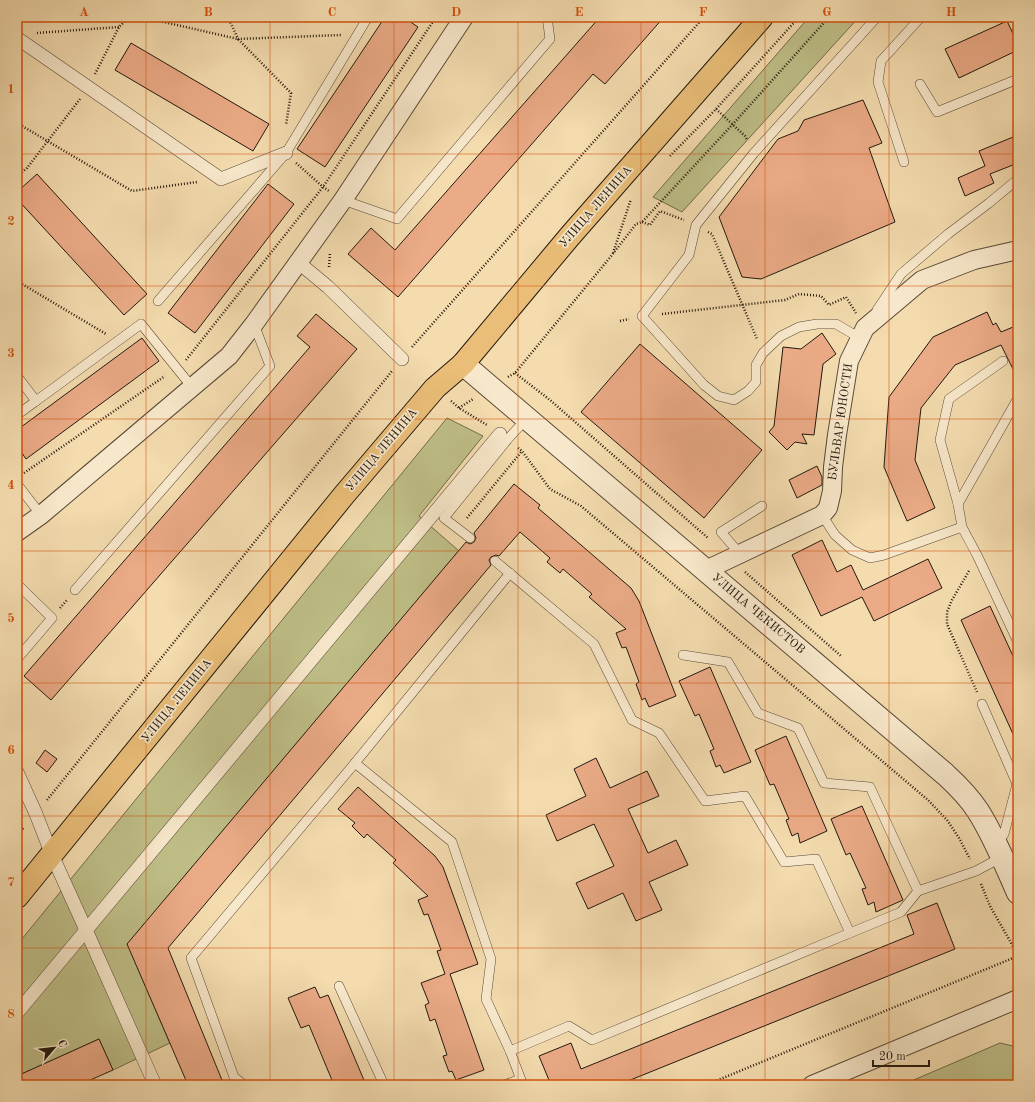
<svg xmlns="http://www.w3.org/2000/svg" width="1035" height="1102" font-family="'Old Standard TT',serif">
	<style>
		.green { fill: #bfbf88; stroke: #716c4b }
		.building { fill: #ebab87; stroke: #23180e }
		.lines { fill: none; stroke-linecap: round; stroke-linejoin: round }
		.service-casing { stroke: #574936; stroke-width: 10 }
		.pedestrian-casing { stroke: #574936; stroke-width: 14 }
		.minor-casing { stroke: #574936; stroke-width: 20 }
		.tertiary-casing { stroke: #574936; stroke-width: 24 }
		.primary-casing { stroke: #23180e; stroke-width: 24 }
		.path { stroke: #23180e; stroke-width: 2.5; stroke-dasharray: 1 2; stroke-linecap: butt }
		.service { stroke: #f8e8cb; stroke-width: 9 }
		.pedestrian { stroke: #f8e8cb; stroke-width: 13 }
		.minor { stroke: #f8e8cb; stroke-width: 18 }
		.tertiary { stroke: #f8e8cb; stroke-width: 22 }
		.primary { stroke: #eabe78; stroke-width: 22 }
		.grid { fill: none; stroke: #d4520c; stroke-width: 1; stroke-opacity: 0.55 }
		.labels { text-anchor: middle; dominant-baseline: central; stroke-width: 3.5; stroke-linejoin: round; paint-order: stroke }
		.street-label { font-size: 12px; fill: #23180e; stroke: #f8e8cb }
		.neatline { fill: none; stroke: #d4520c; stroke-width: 1.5 }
		.grid-label { font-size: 13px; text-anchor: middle; font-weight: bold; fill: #d4520c }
	</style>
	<rect width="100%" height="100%" fill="#f4dcaf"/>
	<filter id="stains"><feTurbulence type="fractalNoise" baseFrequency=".005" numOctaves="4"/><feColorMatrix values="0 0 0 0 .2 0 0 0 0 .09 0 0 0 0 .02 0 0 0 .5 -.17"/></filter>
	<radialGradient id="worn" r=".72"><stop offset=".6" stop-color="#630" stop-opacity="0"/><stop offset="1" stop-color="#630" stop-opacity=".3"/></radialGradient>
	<g class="green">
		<path d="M809 17H859L682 212 653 197Z"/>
		<path d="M447 418 483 436 419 516 459 551 128 944 170 1043 113 1070 99 1039 17 1076V945Z"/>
		<path d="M1000 1043 1017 1047 1018 1048V1085H902Z"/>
	</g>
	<g class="building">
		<path d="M385 17H403L418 27 325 167 297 149Z"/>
		<path d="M600 17H664L605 84 593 74 398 297 348 254 371 228 395 250Z"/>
		<path d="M1007 21 1018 44V50L959 78 945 49Z"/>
		<path d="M131 43 269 124 253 151 115 70Z"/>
		<path d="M863 100 882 143 869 148 895 222 761 279 742 277 719 217 778 139 798 131 804 120Z"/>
		<path d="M1018 135V163L990 174 994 183 965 196 958 178 985 166 979 151Z"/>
		<path d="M37 174 147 294 124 315 17 199V192Z"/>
		<path d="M268 184 294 204 195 333 168 313Z"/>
		<path d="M987 312 993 325 996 323 1001 332 1018 325V379L1001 345 955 365 921 408 915 460 935 508 907 521 884 467 889 397 933 337Z"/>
		<path d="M316 314 357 349 51 700 24 676 310 347 297 336Z"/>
		<path d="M822 333 836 354 823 364 814 435 802 434 807 444 795 442 787 450 769 432 774 426 783 347 801 349Z"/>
		<path d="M142 338 159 361 26 459 17 446V430Z"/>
		<path d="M640 344 762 450 704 518 581 412Z"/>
		<path d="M817 466 822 477V485L797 498 789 480Z"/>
		<path d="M514 484 540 505 538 508 631 588 639 601 676 696 649 707 645 698 642 700 636 684 639 682 626 647 622 648 616 633 626 629 589 597 592 594 563 569 560 573 547 562 550 558 520 532 499 556 496 555 491 557 489 560 491 565 168 948 224 1085H188L127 944 466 542 470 544 474 542 476 538 474 533Z"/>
		<path d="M822 540 837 572 851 565 863 590 928 559 942 588 874 621 862 597 821 616 792 555Z"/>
		<path d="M990 606 1018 667V745L961 620Z"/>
		<path d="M710 667 751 762 724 773 720 765 716 767 710 751 714 749 699 714 695 716 679 681Z"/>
		<path d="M786 736 827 831 800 843 798 833 792 836 786 820 789 819 774 784 770 785 755 750Z"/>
		<path d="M45 750 57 759 47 772 36 763Z"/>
		<path d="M596 758 610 788 647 771 659 796 628 809 648 853 676 840 688 865 649 882 662 910 636 921 623 893 588 909 576 883 614 866 594 824 557 841 546 815 586 796 574 769Z"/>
		<path d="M358 787 435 856 443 867 478 964 450 974 484 1070 456 1080 452 1071 449 1072 443 1056 447 1055 435 1019 430 1021 425 1005 429 1003 421 983 445 974 437 951 441 950 428 914 424 915 418 900 428 896 393 863 396 860 367 834 364 838 352 826 355 823 338 809Z"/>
		<path d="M862 806 903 900 876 912 874 902 868 905 862 889 866 888 850 853 846 855 831 819Z"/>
		<path d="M937 903 955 949 618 1085H551L539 1056 571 1043 581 1069 914 934 907 915Z"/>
		<path d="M315 987 320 998 328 995 366 1085H334L309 1025 301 1028 288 998Z"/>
		<path d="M99 1039 113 1070 79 1085H17V1076Z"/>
	</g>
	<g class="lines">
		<defs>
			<g id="service">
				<path d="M920 84 937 112 1018 79"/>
				<path d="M904 162 878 82 881 61 921 17"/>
				<path d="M343 200 397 219 550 39 547 17"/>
				<path d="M158 301 286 153 368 17"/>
				<path d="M877 310 901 274 948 234 989 203 1018 179"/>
				<path d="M860 338 836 324H817L799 327 781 336 763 353 756 365V382L748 391 734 400 718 396 704 385 642 316 689 255 696 225 754 153 877 17"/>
				<path d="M1003 361 949 399 940 440 958 504 962 527 977 555 1018 642"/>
				<path d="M17 376 36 401 17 415"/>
				<path d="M36 401 141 324 192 387"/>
				<path d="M17 484 41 515"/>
				<path d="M958 504 1018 398"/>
				<path d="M822 515 835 535 852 550 870 558 884 555 962 527"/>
				<path d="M470 538 444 518 507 440 527 418"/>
				<path d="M740 554 721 532 762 506"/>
				<path d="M495 561 594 644 632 720 659 733 705 801 745 796 784 862 816 859 850 933 901 912 918 891"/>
				<path d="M17 584 52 618 17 659"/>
				<path d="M75 590 270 366 254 324"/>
				<path d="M683 655 728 662 758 713 798 728 824 783 870 787 918 891 976 871 1002 857"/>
				<path d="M982 704 1017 784 1004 834 997 844"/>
				<path d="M355 763 452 842 491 959 486 999 510 1051 523 1085"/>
				<path d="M339 986 384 1085"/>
				<path d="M510 1051 569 1026 592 1040 850 933"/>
				<path d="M244 1085 234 1077 191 958 355 763 510 573"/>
				<path d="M505 1085 520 1079"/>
			</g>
			<g id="pedestrian">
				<path d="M17 38 221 179 286 153"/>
				<path d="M298 262 328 287 402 359"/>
				<path d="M17 772 36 814 52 855 86 930 155 1085"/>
				<path d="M17 1013 500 434"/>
			</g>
			<g id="minor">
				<path d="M17 532 41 515 229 356 254 324 343 200 464 17"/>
				<path d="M706 570 822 515 828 508 832 491 833 467 837 435 849 361 865 328 922 280 974 260 1018 250"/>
				<path d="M812 1085 1018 999"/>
			</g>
			<path id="tertiary" d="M463 364 945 774C957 785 969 797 978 811 994 836 1006 866 1018 893"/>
			<path id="primary" d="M17 897 344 495 435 388 463 364 570 236 762 17"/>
		</defs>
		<use href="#service" class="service-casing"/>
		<use href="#pedestrian" class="pedestrian-casing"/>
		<use href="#minor" class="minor-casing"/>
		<use href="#tertiary" class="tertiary-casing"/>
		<use href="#primary" class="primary-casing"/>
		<g class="path">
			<path d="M142 17 238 39 291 93 286 125"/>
			<path d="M228 17 238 39 341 35"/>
			<path d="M428 17 434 20"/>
			<path d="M37 33 119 27 120 26"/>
			<path d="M95 74 119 27 129 17"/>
			<path d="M716 109 745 136 747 140"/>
			<path d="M17 123 132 191 197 182"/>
			<path d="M670 156 716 109 799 17"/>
			<path d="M296 163 323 187 329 191"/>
			<path d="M17 176 27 168 80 99"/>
			<path d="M642 222 650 225 660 211 684 220"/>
			<path d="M708 232 712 234 757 339"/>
			<path d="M613 253 631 199"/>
			<path d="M329 267 330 252"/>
			<path d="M17 281 106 334"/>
			<path d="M662 314 785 300 799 294 821 296 829 305 846 297 856 313"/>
			<path d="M620 321 629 319"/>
			<path d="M412 347 704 17"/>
			<path d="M186 360 323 187 436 17"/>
			<path d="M515 373 550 400 708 538"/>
			<path d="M508 377 515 373 612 255 636 224 642 222 733 124 829 17"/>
			<path d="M451 401 459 408 487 425"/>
			<path d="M459 408 473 399"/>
			<path d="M518 448 522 451 550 489 581 506 928 800 947 820 959 838 970 859"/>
			<path d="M24 473 165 376"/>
			<path d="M467 518 522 451"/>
			<path d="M969 571 952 600 947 612V624L977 692"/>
			<path d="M745 572 841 656"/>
			<path d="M60 608 67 600"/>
			<path d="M47 800 392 371"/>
			<path d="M17 836 24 827"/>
			<path d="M981 884 990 906 1018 955"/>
			<path d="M706 1085 1018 956"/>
		</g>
		<use href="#service" class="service"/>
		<use href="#pedestrian" class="pedestrian"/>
		<use href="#minor" class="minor"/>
		<use href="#tertiary" class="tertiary"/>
		<use href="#primary" class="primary"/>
	</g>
	<path class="grid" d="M146 17V1085M270 17V1085M394 17V1085M518 17V1085M641 17V1085M765 17V1085M889 17V1085M17 154H1018M17 286H1018M17 419H1018M17 551H1018M17 683H1018M17 816H1018M17 948H1018"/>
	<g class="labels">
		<g class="street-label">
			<text transform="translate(596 207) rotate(-49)">УЛИЦА ЛЕНИНА</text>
			<text transform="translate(841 422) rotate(-82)">БУЛЬВАР ЮНОСТИ</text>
			<text transform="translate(382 450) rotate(-50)">УЛИЦА ЛЕНИНА</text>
			<text transform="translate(758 614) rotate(40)">УЛИЦА ЧЕКИСТОВ</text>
			<text transform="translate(177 701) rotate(-51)">УЛИЦА ЛЕНИНА</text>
		</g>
	</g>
	<rect width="1035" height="1102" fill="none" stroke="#f4dcaf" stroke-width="44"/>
	<g transform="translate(54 1048) rotate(62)" stroke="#f8e8cb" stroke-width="3" paint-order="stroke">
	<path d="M0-3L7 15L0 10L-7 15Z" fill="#23180e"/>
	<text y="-6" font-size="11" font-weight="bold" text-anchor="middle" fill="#23180e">С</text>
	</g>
	<path d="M873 1060v6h56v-6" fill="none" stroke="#23180e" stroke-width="2"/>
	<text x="879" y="1060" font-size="12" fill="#23180e" stroke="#f8e8cb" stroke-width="3" paint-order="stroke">20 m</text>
	<rect x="22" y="22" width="991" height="1058" class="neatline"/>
	<g class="grid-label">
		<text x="84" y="16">A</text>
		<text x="208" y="16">B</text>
		<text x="332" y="16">C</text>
		<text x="456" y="16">D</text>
		<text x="579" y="16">E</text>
		<text x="703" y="16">F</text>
		<text x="827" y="16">G</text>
		<text x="951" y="16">H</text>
		<text x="11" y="93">1</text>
		<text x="11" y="225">2</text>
		<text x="11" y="357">3</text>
		<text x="11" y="489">4</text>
		<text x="11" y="622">5</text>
		<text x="11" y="754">6</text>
		<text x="11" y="886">7</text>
		<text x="11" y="1018">8</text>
	</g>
	<rect width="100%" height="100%" filter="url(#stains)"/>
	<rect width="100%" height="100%" fill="url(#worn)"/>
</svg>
